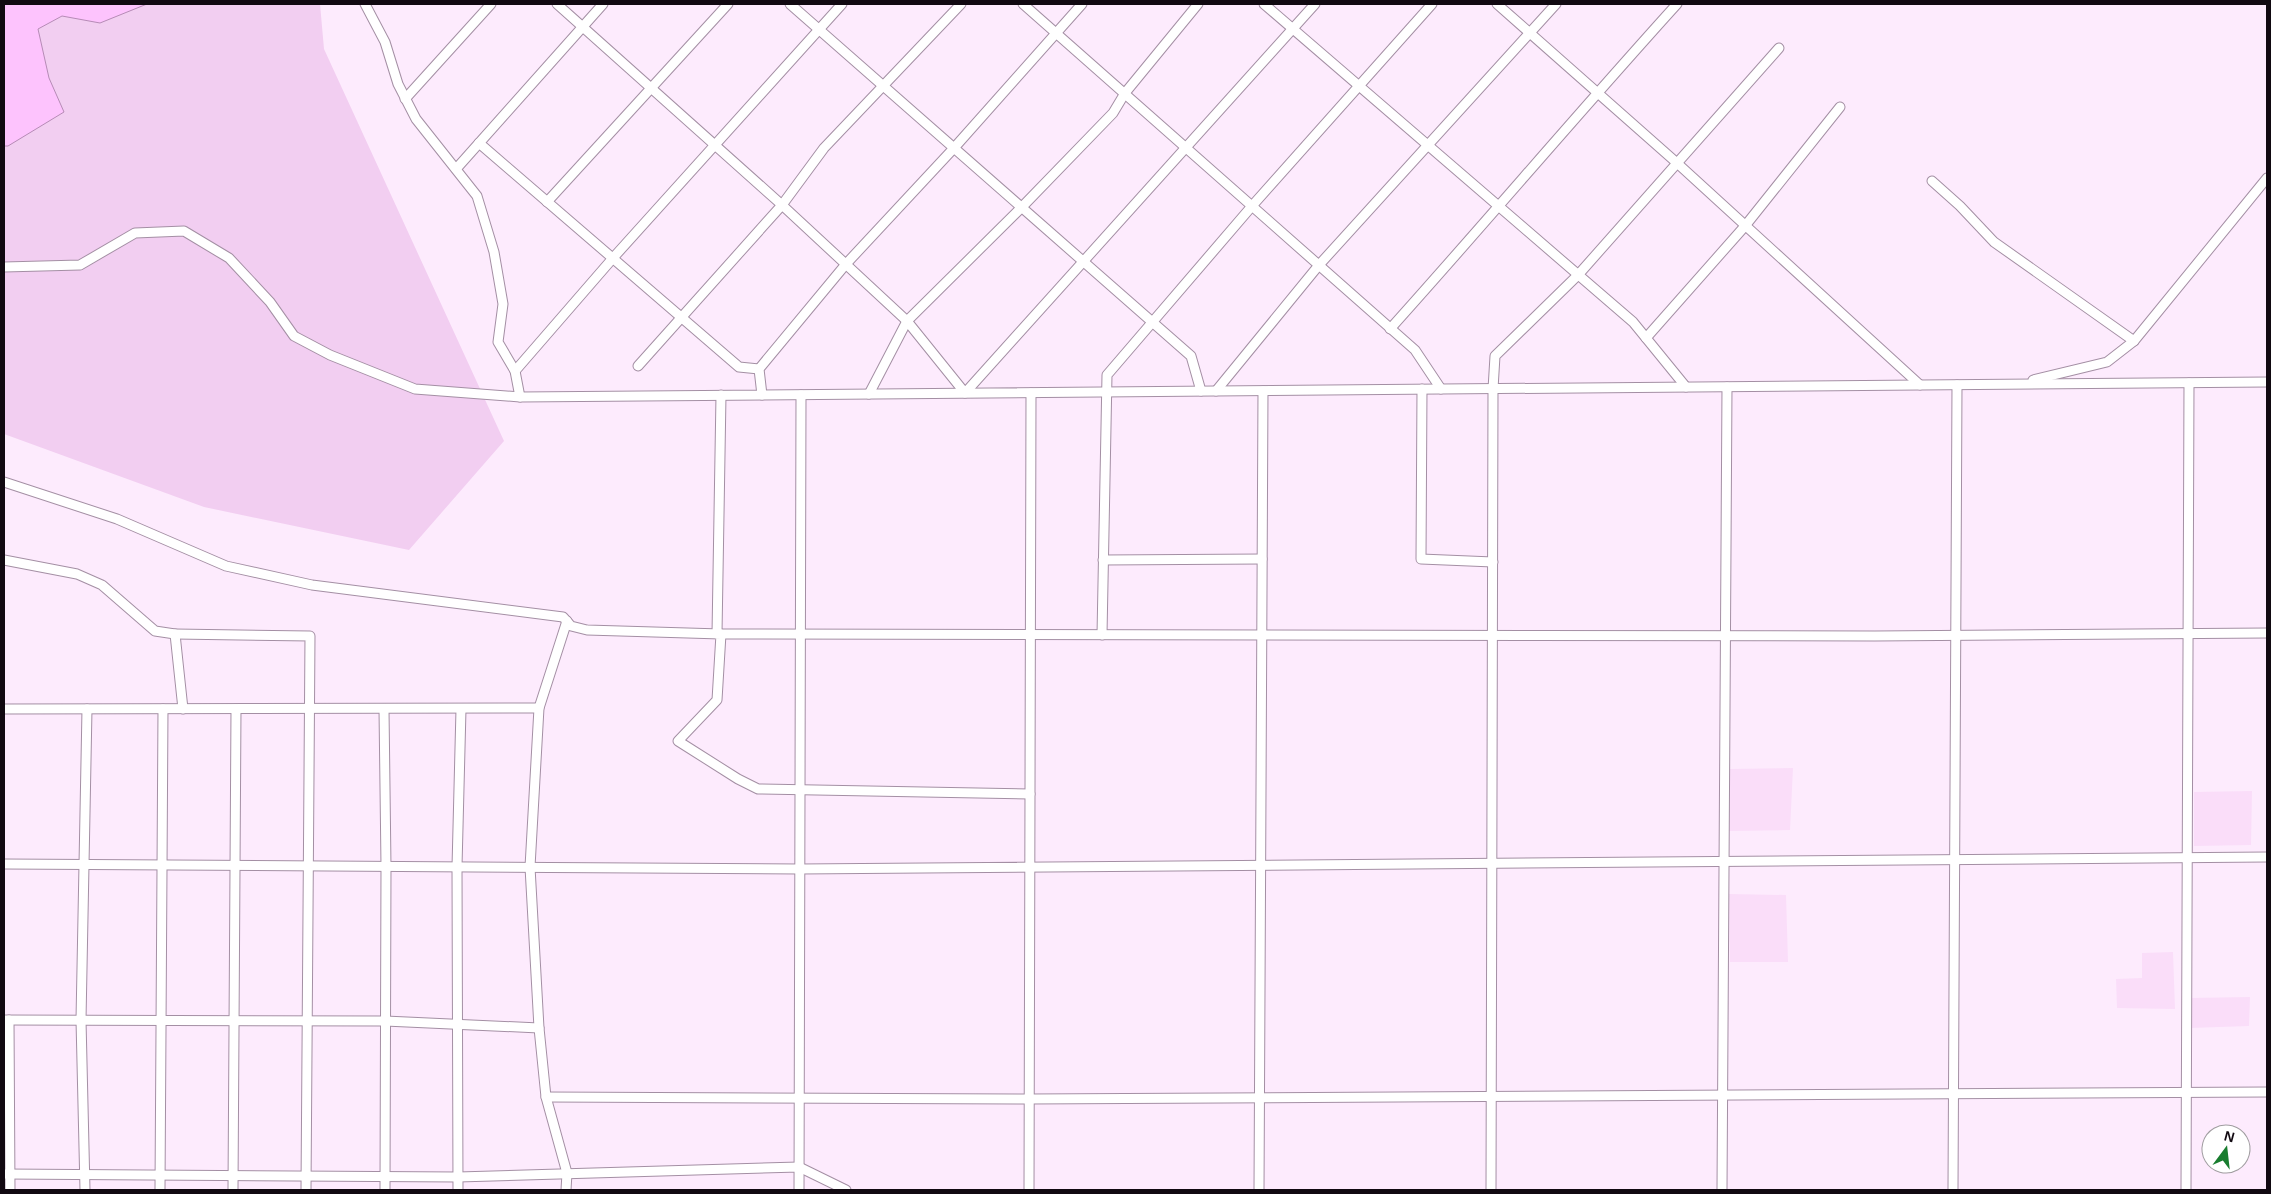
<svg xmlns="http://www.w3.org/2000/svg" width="2271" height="1194" font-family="Helvetica,sans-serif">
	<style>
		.built { fill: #faddf9 }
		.green { fill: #f2cef1 }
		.water { fill: #fdc3fd; stroke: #b68bb6 }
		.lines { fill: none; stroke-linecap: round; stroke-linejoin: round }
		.minor-casing { stroke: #a48fa4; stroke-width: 11 }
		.minor { stroke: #fff; stroke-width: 9 }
	</style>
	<rect width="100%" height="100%" fill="#fdebfd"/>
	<g class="built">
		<path d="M1793 768 1790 830 1729 831 1730 769Z"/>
		<path d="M2252 791 2251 845 2194 846V792Z"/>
		<path d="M1729 894 1786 895 1788 962H1730Z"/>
		<path d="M2173 952 2175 1009 2117 1008 2116 979 2142 978V953Z"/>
		<path d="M2250 997 2249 1026 2190 1028 2189 998Z"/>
	</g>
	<path class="green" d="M4 4H320L324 49 504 441 409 550 204 507 4 434Z"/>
	<path class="water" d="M4 4H147L100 23 62 16 38 29 49 78 64 112 8 146H4Z"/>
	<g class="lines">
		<defs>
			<g id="minor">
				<path d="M365 4 385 42 398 84 416 119 477 196 494 252 503 304 498 342 515 371 520 397"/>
				<path d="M557 4 782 205 907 321 965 393 1315 4"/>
				<path d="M790 4 1191 356 1201 391"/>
				<path d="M1023 4 1415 350 1441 389"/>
				<path d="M1264 4 1633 322 1686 387"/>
				<path d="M1497 4 1677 163 1920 385"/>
				<path d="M405 99 491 4"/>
				<path d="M479 143 739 367 759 369"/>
				<path d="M456 169 603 4"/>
				<path d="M1932 181 1960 206 1994 242 2134 341 2107 362 2033 380"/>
				<path d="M547 202 728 4"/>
				<path d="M4 267 80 265 135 233 184 231 229 258 270 302 294 336 330 355 415 389 520 397 2267 382"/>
				<path d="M1390 329C1487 221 1580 111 1677 4"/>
				<path d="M1646 338 1745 226 1840 107"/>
				<path d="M2134 341 2267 178"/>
				<path d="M638 366 782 205 824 148 961 4"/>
				<path d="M515 371 613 258 842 4"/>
				<path d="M1422 389 1421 559 1493 562"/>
				<path d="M1216 391 1319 265 1556 4"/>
				<path d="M869 394 907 321 1021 208 1113 113 1125 93 1198 4"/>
				<path d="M762 395 759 369 846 264 954 148 1082 4"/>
				<path d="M4 482 117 519 226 566 312 585 563 617 571 626 587 630 721 634 717 700 678 741 738 779 758 789 1030 794"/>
				<path d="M4 560 77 574 102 585 155 631 175 634 183 709"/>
				<path d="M1103 560 1262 559"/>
				<path d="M175 634 310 636 306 1190"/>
				<path d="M717 634 721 395"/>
				<path d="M721 634 1875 636 2267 633"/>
				<path d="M1102 635 1107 375 1252 206 1432 4"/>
				<path d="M4 709 539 708"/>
				<path d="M384 709 386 866 385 1190"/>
				<path d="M4 864 800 869 2267 857"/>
				<path d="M4 1020 385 1021 539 1028"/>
				<path d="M9 1020 10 1190"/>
				<path d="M546 1097 1029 1099 2267 1092"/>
				<path d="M4 1174 458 1177 799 1167 846 1190"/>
				<path d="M85 1190 81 1020 87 709"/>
				<path d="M160 1190 163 709"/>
				<path d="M233 1190 236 709"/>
				<path d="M458 1190 457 867 461 709"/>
				<path d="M566 1190 567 1173 546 1097 539 1028 530 867 539 708 567 621"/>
				<path d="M799 1190 801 395"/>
				<path d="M1029 1190 1031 393"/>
				<path d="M1259 1190 1263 391"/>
				<path d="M1491 1190 1493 389 1495 356 1578 275 1779 48"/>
				<path d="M1722 1190 1727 387"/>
				<path d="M1953 1190 1957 385"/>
				<path d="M2186 1190 2189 383"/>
			</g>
		</defs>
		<use href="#minor" class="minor-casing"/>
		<use href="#minor" class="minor"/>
	</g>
	<rect width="2271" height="1194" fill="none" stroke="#110911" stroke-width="10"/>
	<g transform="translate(2226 1149) rotate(15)"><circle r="24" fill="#ffffff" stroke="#a09da0"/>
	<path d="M0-4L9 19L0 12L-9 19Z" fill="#197d2f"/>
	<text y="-8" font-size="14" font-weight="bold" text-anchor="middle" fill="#110911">N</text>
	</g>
</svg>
